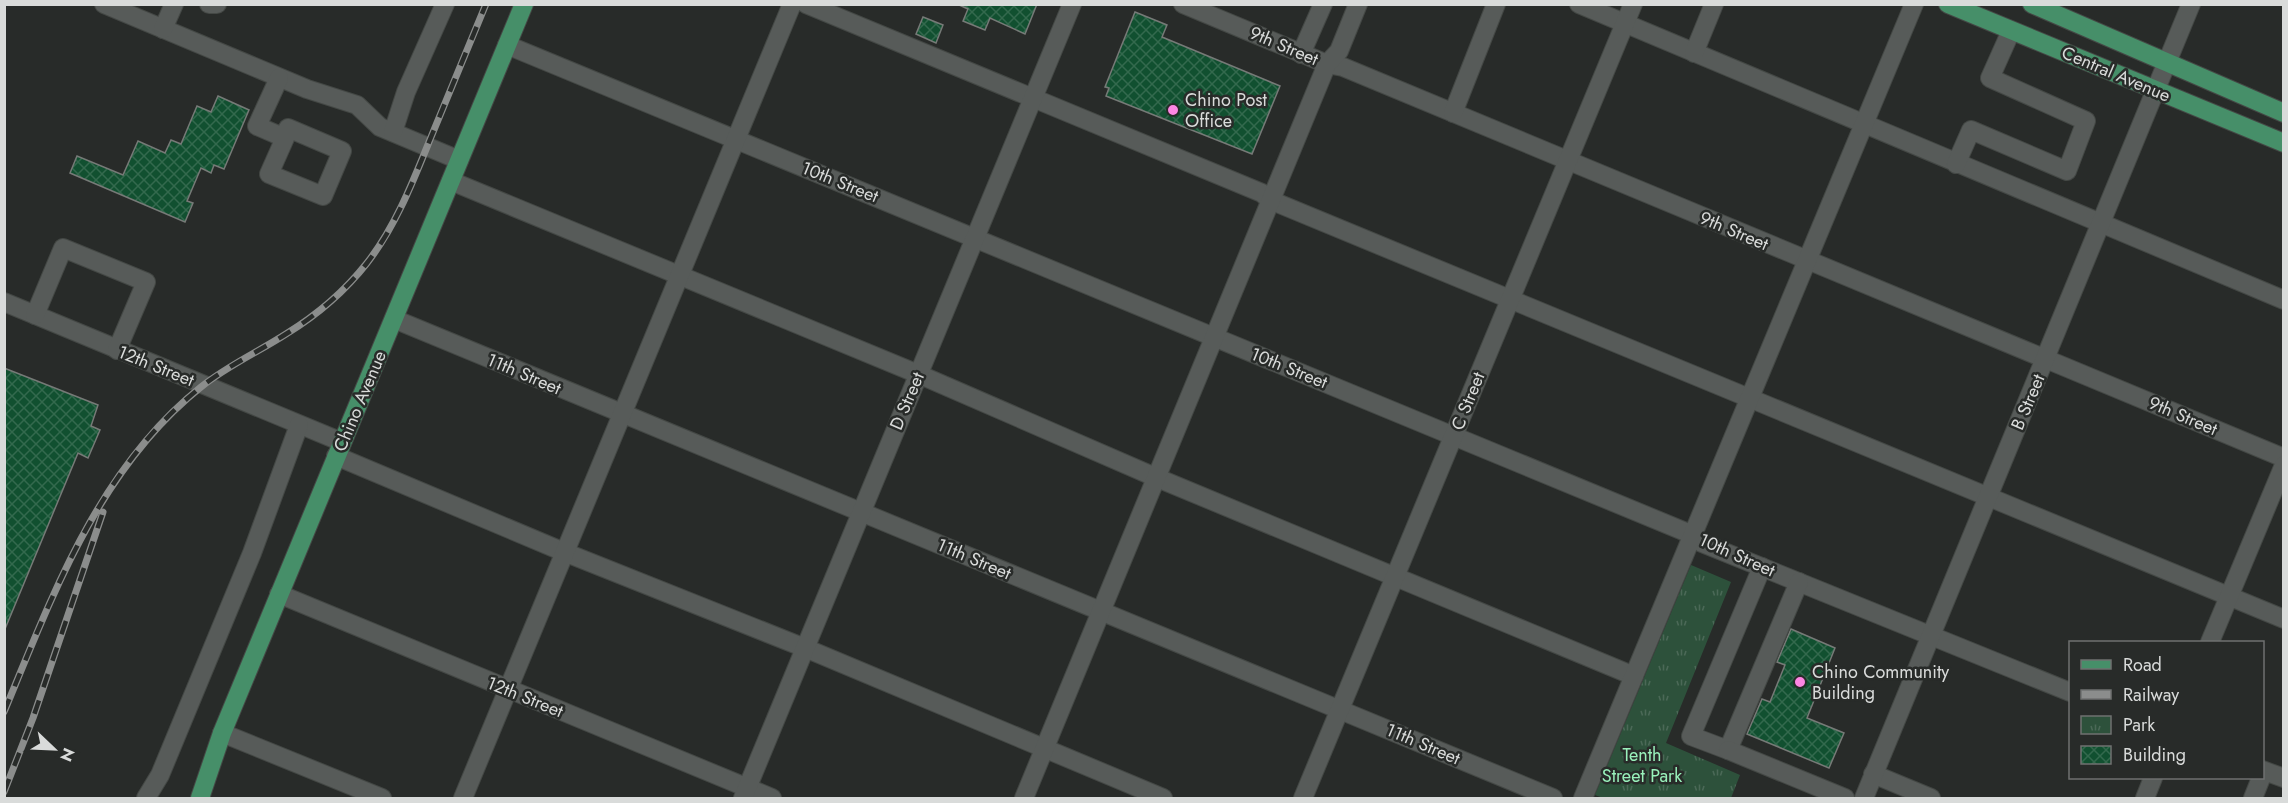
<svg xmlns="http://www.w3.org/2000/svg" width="2288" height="803" viewBox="0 0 2288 803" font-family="Jost,sans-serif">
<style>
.park{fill:url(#park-tufts)}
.building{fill:url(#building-cross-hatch);stroke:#767a77;stroke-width:1.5}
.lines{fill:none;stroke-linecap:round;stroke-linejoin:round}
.minor-casing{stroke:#444845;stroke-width:20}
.major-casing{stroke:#444845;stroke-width:20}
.minor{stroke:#575b59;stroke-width:18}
.major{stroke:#468f69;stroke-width:18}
.rail-casing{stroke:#8b8d8c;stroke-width:7}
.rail{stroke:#282b29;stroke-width:4.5;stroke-dasharray:14;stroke-linecap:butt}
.poi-dot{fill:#fd86e3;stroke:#282b29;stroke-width:2}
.labels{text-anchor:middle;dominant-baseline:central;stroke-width:5;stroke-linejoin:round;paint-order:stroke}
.street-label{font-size:18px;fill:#d9dbda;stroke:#282b29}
.poi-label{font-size:18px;fill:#d9dbda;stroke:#282b29;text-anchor:start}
.park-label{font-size:18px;fill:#99f1bb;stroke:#282b29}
</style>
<defs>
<pattern id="park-tufts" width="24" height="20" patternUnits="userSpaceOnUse" patternTransform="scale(1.5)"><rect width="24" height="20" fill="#2d513b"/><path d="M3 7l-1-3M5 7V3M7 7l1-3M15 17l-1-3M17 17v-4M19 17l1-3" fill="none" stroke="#4b6957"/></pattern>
<pattern id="building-cross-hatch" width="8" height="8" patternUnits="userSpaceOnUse" patternTransform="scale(1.5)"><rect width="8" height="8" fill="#115030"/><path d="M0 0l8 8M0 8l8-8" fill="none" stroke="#33694d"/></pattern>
</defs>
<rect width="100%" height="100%" fill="#282b29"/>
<polygon class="park" points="1691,565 1731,582 1666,743 1740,775 1731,798 1603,798 1595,795"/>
<g class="building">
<polygon points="957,4 1037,4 1025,34 990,18 985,30 963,21 968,9"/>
<polygon points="1135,12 1167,25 1162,37 1280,86 1252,154 1106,96 1109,88 1105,87"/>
<polygon points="923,17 943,25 936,43 916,34"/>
<polygon points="218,96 249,110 224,169 214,165 211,173 201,168 187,201 193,203 185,222 70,173 77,156 123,175 138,141 165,153 171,140 181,144 197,106 211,112"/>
<polygon points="4,368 98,405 91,426 100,430 88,458 78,453 5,629"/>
<polygon points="1791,629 1835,648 1807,718 1844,733 1829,768 1747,734 1762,699 1770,702 1785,665 1777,662"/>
</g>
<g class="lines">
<g class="minor-casing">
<g id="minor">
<polyline points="104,4 307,89 357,105 380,127 459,160"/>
<polyline points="209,4 217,4"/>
<polyline points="806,4 1262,193 1270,200 2284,619"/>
<polyline points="1183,4 1327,64 1343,67 2284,458"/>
<polyline points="1579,4 2284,300"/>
<polyline points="163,29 174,4"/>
<polyline points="507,45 1693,535 1702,543 2070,692"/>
<polyline points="1694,53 1714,4"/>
<polyline points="1301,54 1323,4"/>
<polyline points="279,78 257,126 285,138 269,174 323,196 342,151 288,128 285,138"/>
<polyline points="1453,113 1496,4"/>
<polyline points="393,132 406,92 445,4"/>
<polyline points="1956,164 1971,130 2067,171 2086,121 1990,78 2011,31"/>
<polyline points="451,181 918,374 1155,477 1634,676"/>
<polyline points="4,302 342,442"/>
<polyline points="35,315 63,248 146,282 117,350"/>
<polyline points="394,319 1553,798"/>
<polyline points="336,456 564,552 805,648 1163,798"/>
<polyline points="1762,567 1691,736 1728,750 1799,582"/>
<polyline points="279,594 772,798"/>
<polyline points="2210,642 2284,465"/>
<polyline points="222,733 382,798"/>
<polyline points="1728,750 1845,798"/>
<polyline points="2262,770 2284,778"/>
<polyline points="1873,774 1931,798"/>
<polyline points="146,798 160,775 252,553 299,425"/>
<polyline points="463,798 792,4"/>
<polyline points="743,798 1072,4"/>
<polyline points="1024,798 1327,64 1339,51 1358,4"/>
<polyline points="1303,798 1633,4"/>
<polyline points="1583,798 1914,4"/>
<polyline points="1864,798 2191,4"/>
<polyline points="2145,798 2153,778"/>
<polyline points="2253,798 2261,778"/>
</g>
</g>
<g class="major-casing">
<g id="major">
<polyline points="1948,4 2284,143"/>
<polyline points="2032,4 2284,113"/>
<polyline points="200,798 222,733 524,4"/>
</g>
</g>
<use href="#minor" class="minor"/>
<use href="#major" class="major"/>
<g class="rail-casing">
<g id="rail">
<path d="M4,712C53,594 99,468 201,387C227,366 258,352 286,334C317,315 345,291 367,263C395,227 412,184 429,142C448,96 467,50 486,4"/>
<polyline points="4,792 33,718 103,512"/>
</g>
</g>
<use href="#rail" class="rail"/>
</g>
<g class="poi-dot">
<circle cx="1173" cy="110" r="6"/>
<circle cx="1800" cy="682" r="6"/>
</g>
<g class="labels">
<g class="street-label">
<text transform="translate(1284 46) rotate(23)">9th Street</text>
<text transform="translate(2116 74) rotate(23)">Central Avenue</text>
<text transform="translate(840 182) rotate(22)">10th Street</text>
<text transform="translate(1734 231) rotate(23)">9th Street</text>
<text transform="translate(156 366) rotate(22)">12th Street</text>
<text transform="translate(1289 368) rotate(22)">10th Street</text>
<text transform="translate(524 374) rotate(23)">11th Street</text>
<text transform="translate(360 401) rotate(-67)">Chino Avenue</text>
<text transform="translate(907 401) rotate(-67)">D Street</text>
<text transform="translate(1468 401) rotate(-68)">C Street</text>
<text transform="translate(2028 402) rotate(-67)">B Street</text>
<text transform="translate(2183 416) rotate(23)">9th Street</text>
<text transform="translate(1737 555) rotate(24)">10th Street</text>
<text transform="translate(974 559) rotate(23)">11th Street</text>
<text transform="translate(525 697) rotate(22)">12th Street</text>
<text transform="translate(1423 744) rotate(23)">11th Street</text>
</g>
<g class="poi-label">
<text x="1185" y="100">Chino Post<tspan x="1185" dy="21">Office</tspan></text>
<text x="1812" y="672">Chino Community<tspan x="1812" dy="21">Building</tspan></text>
</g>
<g class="park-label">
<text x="1642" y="755">Tenth<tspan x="1642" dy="21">Street Park</tspan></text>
</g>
</g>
<rect width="2288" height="803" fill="none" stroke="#d9dbda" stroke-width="12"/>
<rect x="2069" y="641" width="195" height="138" fill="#282b29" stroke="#6f7170" stroke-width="1.5"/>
<rect x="2081" y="660" width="30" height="9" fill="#468f69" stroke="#6f7170" stroke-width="1.5"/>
<text x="2123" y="671" font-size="18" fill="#d9dbda">Road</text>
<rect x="2081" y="690" width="30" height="9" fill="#8b8d8c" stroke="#6f7170" stroke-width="1.5"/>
<text x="2123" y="701" font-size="18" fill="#d9dbda">Railway</text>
<rect x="2081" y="716" width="30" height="18" fill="url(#park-tufts)" stroke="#6f7170" stroke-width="1.5"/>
<text x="2123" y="731" font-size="18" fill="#d9dbda">Park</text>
<rect x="2081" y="746" width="30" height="18" fill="url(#building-cross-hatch)" stroke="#6f7170" stroke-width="1.5"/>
<text x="2123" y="761" font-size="18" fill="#d9dbda">Building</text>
<g transform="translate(54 749) rotate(113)" stroke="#282b29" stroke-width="4.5" paint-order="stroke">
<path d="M0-4.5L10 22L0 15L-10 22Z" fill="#d9dbda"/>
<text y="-9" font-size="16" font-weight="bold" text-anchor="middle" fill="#d9dbda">N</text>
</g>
</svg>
